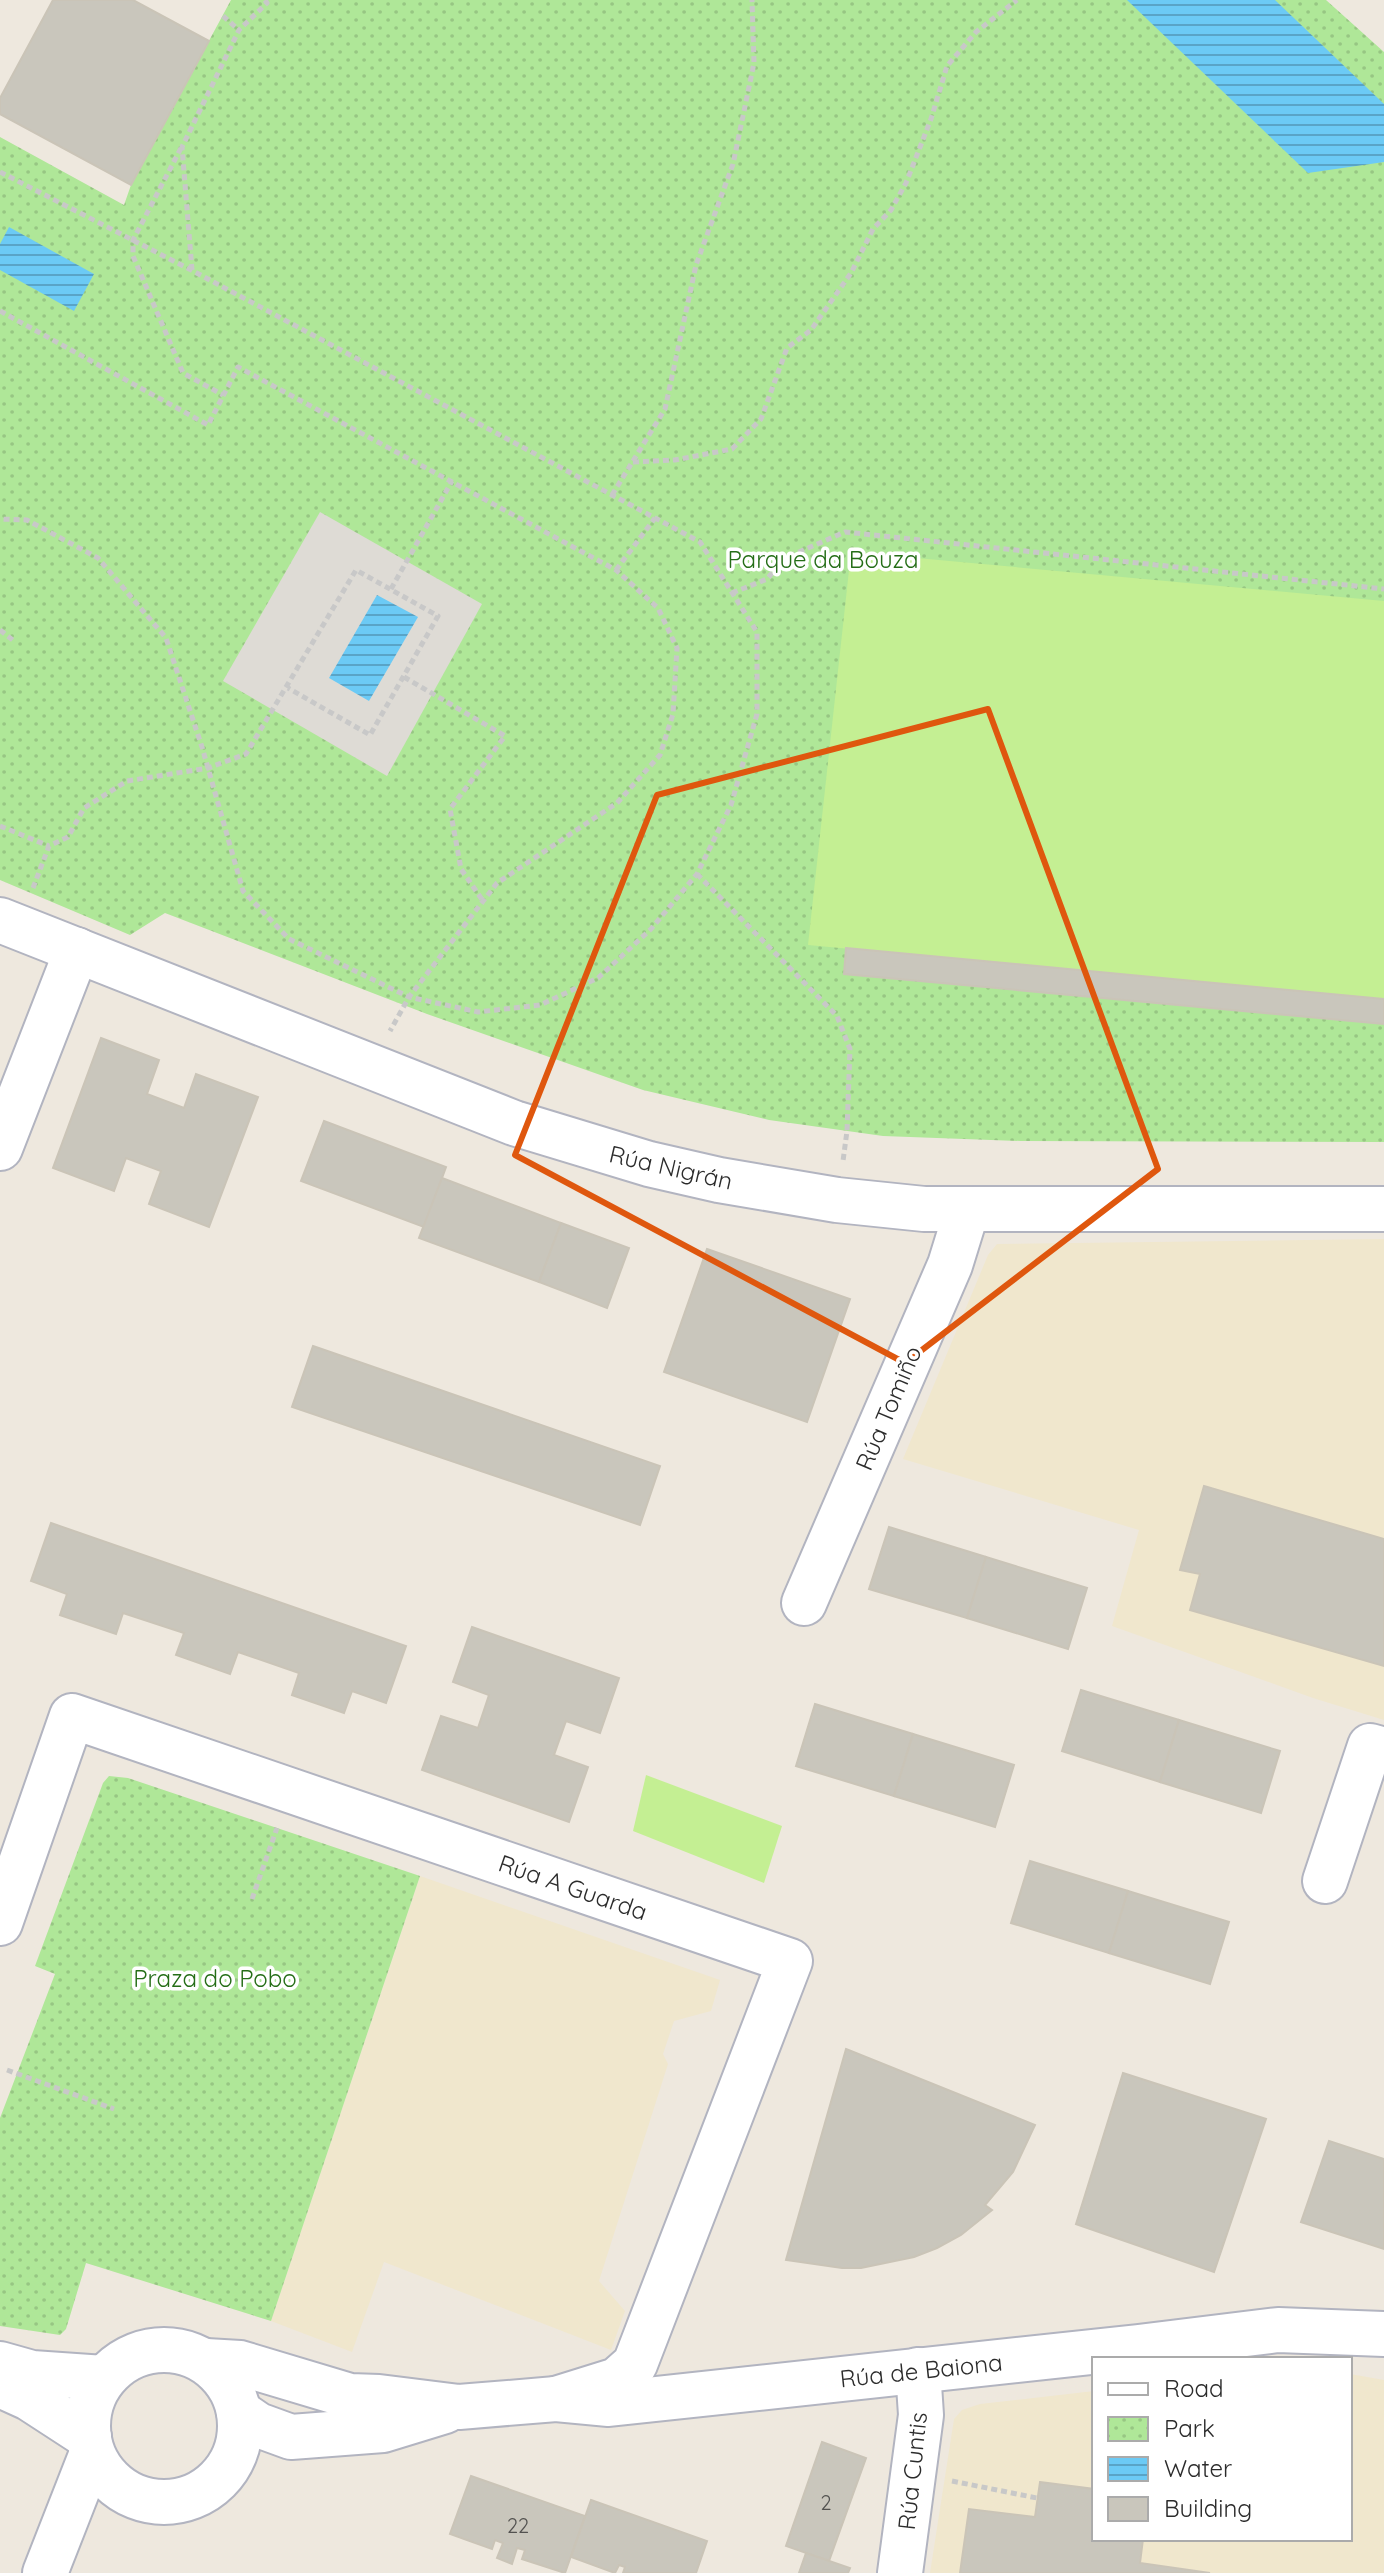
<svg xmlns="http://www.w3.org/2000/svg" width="1384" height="2573" viewBox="0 0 1384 2573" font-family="Quicksand,sans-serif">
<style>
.education{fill:#f0e7cd}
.park{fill:url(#park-dots)}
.pitch{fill:#c4ef93}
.plaza{fill:#dedbd5}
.water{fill:url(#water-rules)}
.building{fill:#c9c6bc;stroke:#cac4b7;stroke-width:2}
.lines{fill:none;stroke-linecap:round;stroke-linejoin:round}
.minor-casing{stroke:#b2b4c0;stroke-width:48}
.path{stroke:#c8c8c8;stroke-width:5;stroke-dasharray:6 4;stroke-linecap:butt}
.minor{stroke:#fff;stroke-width:44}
.marked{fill:none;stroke:#df570e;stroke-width:6;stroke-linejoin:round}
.labels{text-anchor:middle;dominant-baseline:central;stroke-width:7;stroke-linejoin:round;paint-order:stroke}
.number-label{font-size:20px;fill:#535250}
.park-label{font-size:24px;fill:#256e17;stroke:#fff}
.street-label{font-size:24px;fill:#2c2c2c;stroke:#fff}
</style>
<defs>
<pattern id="park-dots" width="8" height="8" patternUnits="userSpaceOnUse" patternTransform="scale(2)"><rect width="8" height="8" fill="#afe798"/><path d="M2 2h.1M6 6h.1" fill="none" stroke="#97c683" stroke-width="1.8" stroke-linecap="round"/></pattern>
<pattern id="water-rules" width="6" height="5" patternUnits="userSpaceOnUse" patternTransform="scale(2)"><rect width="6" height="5" fill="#6ccaf5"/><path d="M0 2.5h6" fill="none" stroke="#59a4c7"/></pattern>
</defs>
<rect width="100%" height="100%" fill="#eee8de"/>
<g class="education">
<polygon points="1384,1239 1384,1720 1313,1698 1112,1626 1139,1530 903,1459 988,1255 997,1244"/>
<polygon points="420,1876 720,1980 711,2011 674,2021 663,2054 668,2064 599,2281 625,2311 611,2350 384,2262 352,2352 271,2321"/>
<polygon points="1350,2374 1384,2380 1384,2573 930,2573 954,2419 962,2410 980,2404 1094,2391 1094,2539 1350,2539"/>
</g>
<g class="park">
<polygon points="231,0 1326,0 1384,52 1384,1142 1021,1141 883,1136 769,1120 643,1090 427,1014 165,913 130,935 0,880 0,137 124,205 131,185"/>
<polygon points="109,1776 128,1778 420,1876 271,2321 86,2263 66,2329 60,2335 0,2326 0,2118 55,1974 35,1966 103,1783"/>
</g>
<g class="pitch">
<polygon points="851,552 1384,601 1384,999 808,945"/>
<polygon points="646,1775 782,1826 764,1883 633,1831"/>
</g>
<polygon class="plaza" points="320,512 482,604 387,776 223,681"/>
<g class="water">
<polygon points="1127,0 1275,0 1384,104 1384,162 1308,173"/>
<polygon points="9,227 94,274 74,311 0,270 0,244"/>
<polygon points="377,595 418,617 369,701 329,678"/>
</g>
<g class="building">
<polygon points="53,0 133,0 209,41 131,185 0,114 0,98"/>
<polygon points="846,948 1384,999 1384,1024 844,974"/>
<polygon points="101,1038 159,1060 147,1094 184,1108 196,1074 258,1097 209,1227 149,1204 161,1171 126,1158 114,1191 53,1168"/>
<polygon points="324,1121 446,1167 424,1227 301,1181"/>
<polygon points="442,1178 561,1223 539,1282 419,1238"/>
<polygon points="561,1223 629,1248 607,1308 539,1282"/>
<polygon points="707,1249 850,1299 807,1422 664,1372"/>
<polygon points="313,1346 660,1466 640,1525 292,1407"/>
<polygon points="1204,1486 1384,1539 1384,1666 1190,1610 1200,1574 1180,1570"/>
<polygon points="51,1523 406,1646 386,1703 352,1691 344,1713 292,1695 299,1673 238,1652 230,1674 176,1655 184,1633 123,1613 116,1634 60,1615 67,1594 31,1581"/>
<polygon points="889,1527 986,1557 967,1618 869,1589"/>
<polygon points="986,1557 1087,1588 1068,1649 967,1618"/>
<polygon points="472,1627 619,1678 600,1733 566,1721 554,1755 588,1767 569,1822 422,1770 441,1716 478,1728 489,1695 453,1682"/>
<polygon points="1081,1690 1179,1720 1160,1782 1062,1751"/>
<polygon points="815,1704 913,1734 894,1796 796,1766"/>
<polygon points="1179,1720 1280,1751 1261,1813 1160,1782"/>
<polygon points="913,1734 1014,1765 995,1827 894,1796"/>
<polygon points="1030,1861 1128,1891 1109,1953 1011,1923"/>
<polygon points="1128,1891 1229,1922 1210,1984 1109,1953"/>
<polygon points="846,2049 1035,2125 1013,2172 985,2205 992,2210 961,2235 937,2248 914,2257 861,2268 842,2268 786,2260"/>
<polygon points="1123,2073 1266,2119 1214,2272 1076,2224"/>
<polygon points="1329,2141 1384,2159 1384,2249 1301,2222"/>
<polygon points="822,2442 866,2458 829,2561 786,2546"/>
<polygon points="471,2476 585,2516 565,2573 522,2559 525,2550 517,2548 512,2564 497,2558 503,2543 495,2540 492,2549 450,2534"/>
<polygon points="1040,2482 1094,2489 1094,2539 1143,2539 1140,2563 1210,2573 960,2573 969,2509 1035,2517"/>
<polygon points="591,2500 707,2541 696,2573 623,2573 625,2567 619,2565 615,2573 571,2557"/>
<polygon points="806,2553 850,2568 848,2573 799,2573"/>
</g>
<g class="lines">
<g class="minor-casing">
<g id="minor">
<polyline points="0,920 514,1123 649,1164 719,1180 837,1200 924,1209 1384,1209"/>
<polyline points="0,1148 77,950"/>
<polyline points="804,1603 950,1265 967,1210"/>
<polyline points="1325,1881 1370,1746 1384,1750"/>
<polyline points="0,1923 72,1716 790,1961 635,2364 617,2380 556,2399"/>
<circle cx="164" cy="2426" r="76"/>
<polyline points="206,2361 240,2363 350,2396 379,2397 459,2407 556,2399 609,2404 1138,2347 1278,2330 1384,2334"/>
<polyline points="0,2364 32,2373 104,2378"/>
<polyline points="0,2385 29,2398 89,2437"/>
<polyline points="239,2412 258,2425 291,2437 383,2430 445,2411"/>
<polyline points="45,2573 92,2453"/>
<polyline points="900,2573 921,2415 918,2370"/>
</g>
</g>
<g class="path">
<polyline points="223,16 239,30"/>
<polyline points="181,148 133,240 133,256 183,373 223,395"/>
<polyline points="0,172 193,271 700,542 757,632 757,714 731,805 697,874 651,929 598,978 540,1005 478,1012 409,997 289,939 243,891 202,747 166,638 98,558 27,520 0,519"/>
<polyline points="192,270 182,147 239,30 267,3 265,0"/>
<polyline points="0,311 208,425 238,367 616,570 658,608 677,648 673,714 660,755 617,803 497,883 409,997 390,1031"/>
<polyline points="633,462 675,460 732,449 761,419 787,348 811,330 851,273 873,229 891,210 906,183 931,119 947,66 976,32 1017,0"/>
<polyline points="612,495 665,409 696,265 733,164 754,63 752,0"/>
<polyline points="616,570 655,518"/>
<polyline points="391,589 452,481"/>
<polyline points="732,593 767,579 785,558 845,532 1384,589"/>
<polyline points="0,630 14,641"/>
<polyline points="404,677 505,736 450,809 461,869 483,901"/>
<polyline points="0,826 49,846"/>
<polyline points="697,874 837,1016 850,1049 847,1131 843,1161"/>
<polyline points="33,888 49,846 68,837 84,808 127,781 208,768 246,754 356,570 438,616 370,735 288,688"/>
<polyline points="252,1899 277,1828"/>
<polyline points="7,2070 114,2109"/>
<polyline points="952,2481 1037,2498"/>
</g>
<use href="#minor" class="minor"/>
</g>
<path class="marked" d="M988,709L1158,1169L905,1363L515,1155L657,795Z"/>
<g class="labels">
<g class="number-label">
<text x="826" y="2502">2</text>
<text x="518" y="2525">22</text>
</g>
<g class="park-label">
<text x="823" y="559">Parque da Bouza</text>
<text x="215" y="1978">Praza do Pobo</text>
</g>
<g class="street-label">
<text transform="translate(671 1167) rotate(13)">Rúa Nigrán</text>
<text transform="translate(888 1408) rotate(-67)">Rúa Tomiño</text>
<text transform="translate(573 1887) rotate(19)">Rúa A Guarda</text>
<text transform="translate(921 2370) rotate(-6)">Rúa de Baiona</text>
<text transform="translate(912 2471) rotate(-84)">Rúa Cuntis</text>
</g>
</g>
<rect x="1092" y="2357" width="260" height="184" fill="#ffffff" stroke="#ababab" stroke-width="2"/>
<rect x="1108" y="2383" width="40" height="12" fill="#ffffff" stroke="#ababab" stroke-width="2"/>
<text x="1164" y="2397" font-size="24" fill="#2c2c2c">Road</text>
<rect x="1108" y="2417" width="40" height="24" fill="url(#park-dots)" stroke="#ababab" stroke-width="2"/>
<text x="1164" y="2437" font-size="24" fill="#2c2c2c">Park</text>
<rect x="1108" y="2457" width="40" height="24" fill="url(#water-rules)" stroke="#ababab" stroke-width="2"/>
<text x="1164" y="2477" font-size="24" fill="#2c2c2c">Water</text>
<rect x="1108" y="2497" width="40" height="24" fill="#c9c6bc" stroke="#ababab" stroke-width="2"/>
<text x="1164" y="2517" font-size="24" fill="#2c2c2c">Building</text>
</svg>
